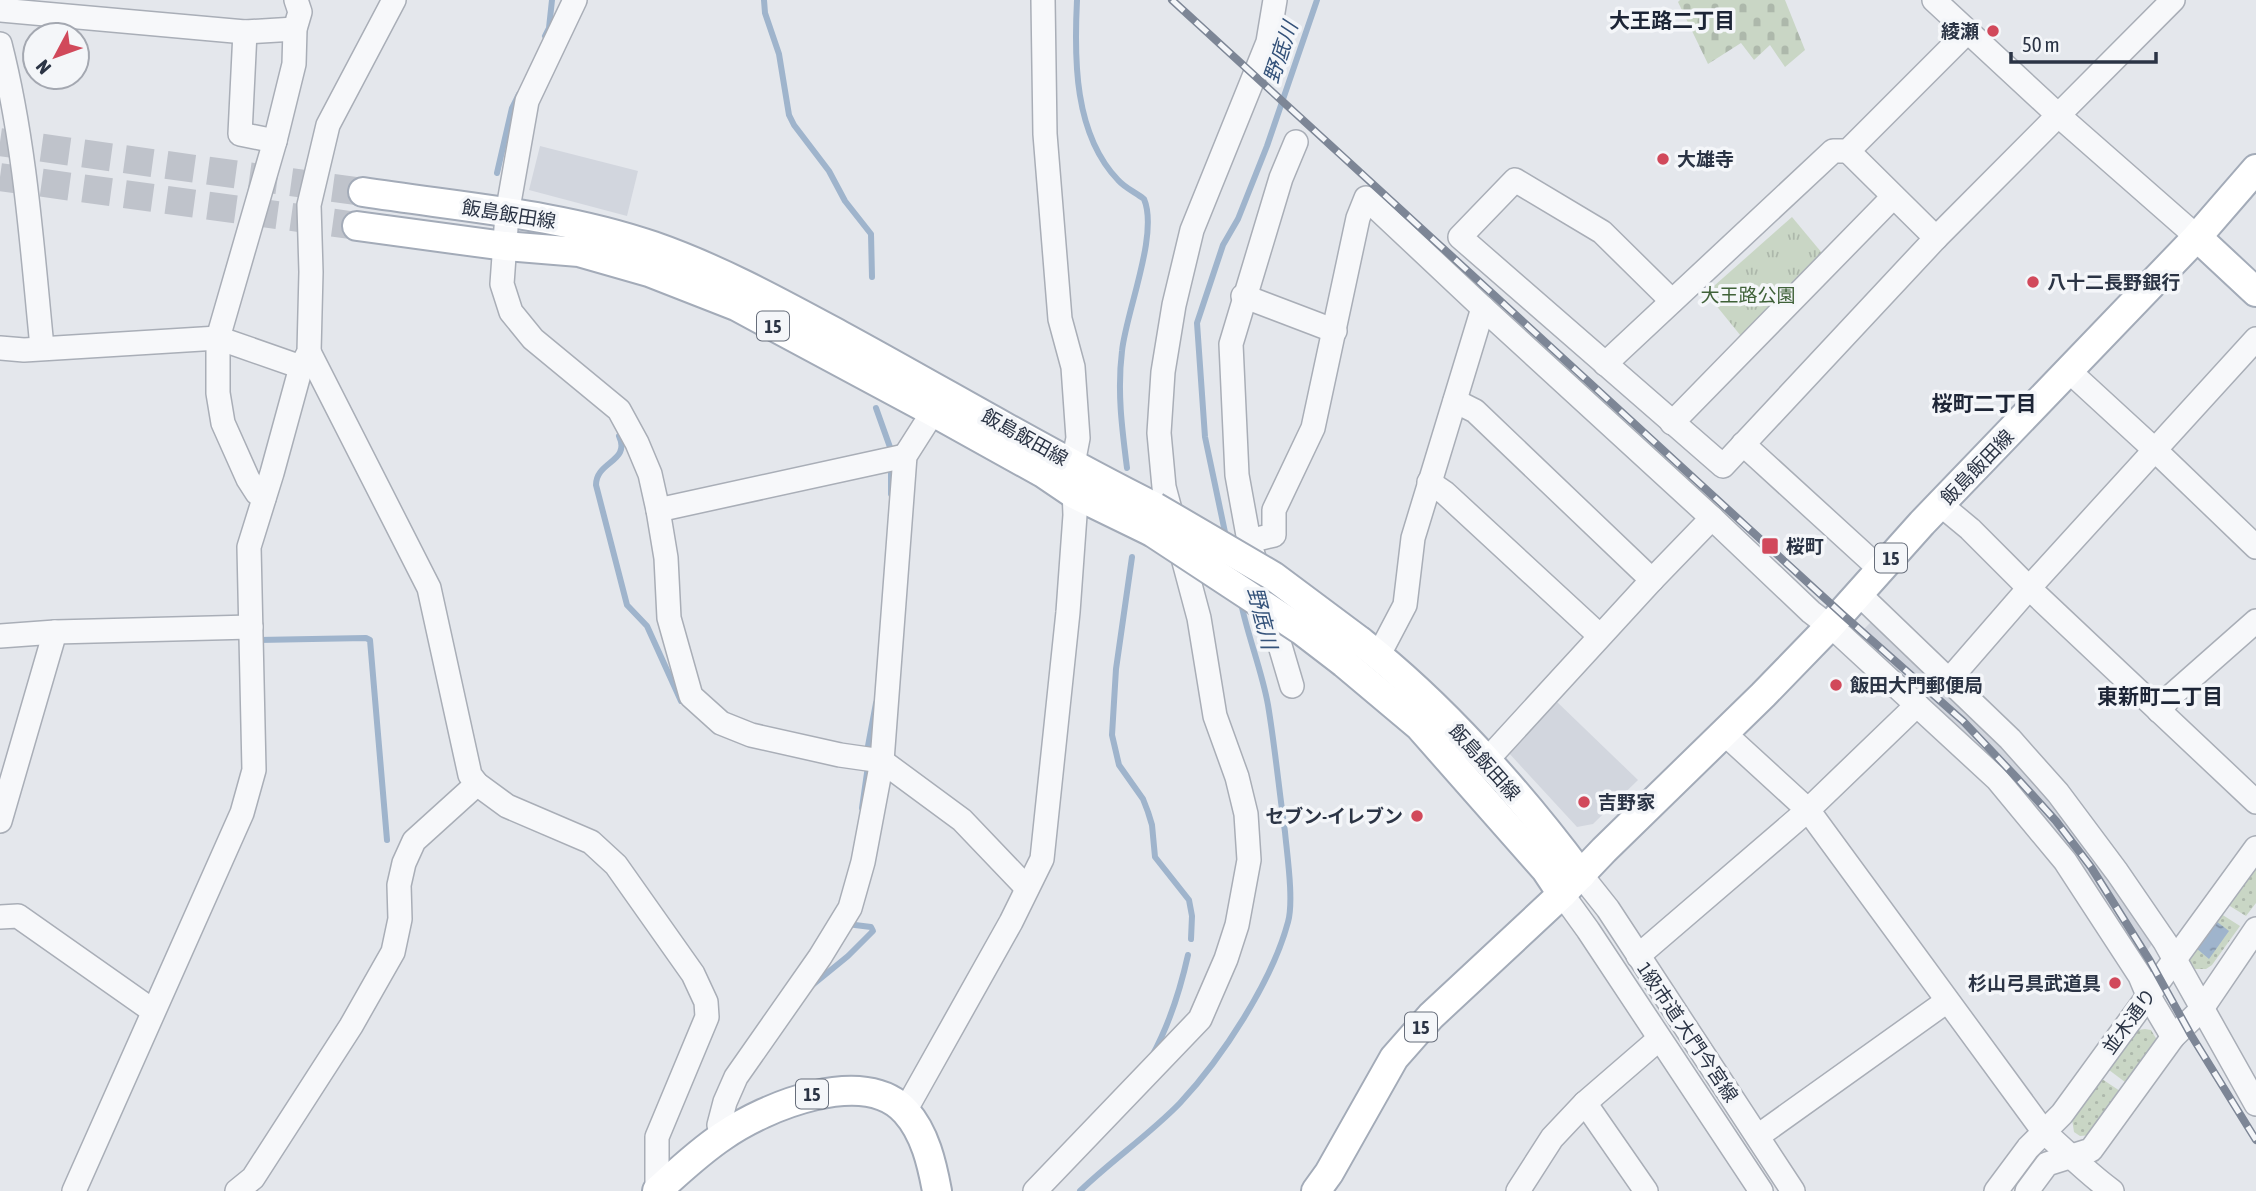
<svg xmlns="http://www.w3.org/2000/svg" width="2256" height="1191" viewBox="0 0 2256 1191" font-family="'Asap Condensed','Noto Sans JP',sans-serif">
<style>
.built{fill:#d2d6de}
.grass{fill:url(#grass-dots)}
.cemetery{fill:url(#cemetery-stones)}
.park{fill:url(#park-tufts)}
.water{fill:url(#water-ripples)}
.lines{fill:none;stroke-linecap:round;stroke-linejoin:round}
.stream{stroke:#9fb4cc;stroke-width:6}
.major-tunnel{stroke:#bfc3cb;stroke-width:28;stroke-dasharray:28 14;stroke-linecap:butt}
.minor-casing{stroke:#a9aeb7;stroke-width:26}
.major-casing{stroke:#a3abb8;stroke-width:32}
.minor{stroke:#f7f8fa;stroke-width:23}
.major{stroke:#fff;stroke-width:28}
.rail-casing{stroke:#7d8696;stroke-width:8}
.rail{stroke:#f4f6f9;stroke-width:5;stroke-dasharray:16;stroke-linecap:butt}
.major-bridge-casing{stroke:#a3abb8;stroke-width:32;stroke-linecap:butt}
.major-bridge{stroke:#fff;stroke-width:28}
.poi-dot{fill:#d1495b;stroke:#f4f6f9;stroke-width:2.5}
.labels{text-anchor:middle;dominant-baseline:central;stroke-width:7;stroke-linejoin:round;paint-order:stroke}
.shield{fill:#f4f6f9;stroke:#676e7b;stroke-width:2}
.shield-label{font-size:18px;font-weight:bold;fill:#2b3445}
.poi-label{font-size:19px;font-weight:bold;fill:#2b3445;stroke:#f4f6f9;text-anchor:start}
.street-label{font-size:19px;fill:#2b3445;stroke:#f4f6f9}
.park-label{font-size:19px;fill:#3f6138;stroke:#f4f6f9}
.neighbourhood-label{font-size:21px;font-weight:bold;fill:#1d2536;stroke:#f4f6f9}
.water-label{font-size:21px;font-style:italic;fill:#34527a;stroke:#f4f6f9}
</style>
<defs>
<pattern id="grass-dots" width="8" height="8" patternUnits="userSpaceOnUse" patternTransform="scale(1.75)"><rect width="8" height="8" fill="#c9d6c5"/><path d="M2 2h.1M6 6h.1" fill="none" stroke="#adb8ab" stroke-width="1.8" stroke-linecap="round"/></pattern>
<pattern id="cemetery-stones" width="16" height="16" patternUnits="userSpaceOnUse" patternTransform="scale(1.75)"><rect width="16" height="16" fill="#c9d6c5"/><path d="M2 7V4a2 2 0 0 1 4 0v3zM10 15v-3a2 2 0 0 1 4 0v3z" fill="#adb8ab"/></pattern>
<pattern id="park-tufts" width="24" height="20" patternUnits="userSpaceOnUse" patternTransform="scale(1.75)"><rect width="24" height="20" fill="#c9d6c5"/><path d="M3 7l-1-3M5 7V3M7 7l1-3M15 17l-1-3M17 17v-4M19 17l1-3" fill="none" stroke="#adb8ab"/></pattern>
<pattern id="water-ripples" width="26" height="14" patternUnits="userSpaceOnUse" patternTransform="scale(1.75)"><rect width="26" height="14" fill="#9fb4cc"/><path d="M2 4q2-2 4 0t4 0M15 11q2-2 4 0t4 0" fill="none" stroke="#8293a7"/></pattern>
</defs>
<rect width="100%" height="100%" fill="#e4e7ec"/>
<g class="built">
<polygon points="540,146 638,171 627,216 529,190"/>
<polygon points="1872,621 1975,717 2053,798 2153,943 2139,961 2086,875 1855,638"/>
<polygon points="1555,700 1638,780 1593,824 1577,827 1507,751"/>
</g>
<g class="grass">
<polygon points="2256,861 2256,903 2246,916 2225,903"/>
<polygon points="2218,912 2240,926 2212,965 2206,969 2195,969 2188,959"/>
<polygon points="2145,1029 2151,1030 2157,1040 2129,1085 2109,1070 2138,1030"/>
<polygon points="2102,1079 2123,1093 2091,1135 2080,1136 2074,1132 2072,1119"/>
</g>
<polygon class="cemetery" points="1680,0 1785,0 1805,50 1785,67 1770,45 1754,60 1741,43 1708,64 1678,2"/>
<polygon class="park" points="1792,217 1827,259 1745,341 1706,293"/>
<polygon class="water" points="2216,921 2229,931 2209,959 2196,948"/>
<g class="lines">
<g class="stream">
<polyline points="764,0 765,13 779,54 789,115 794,125 829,171 845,201 871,234 872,277"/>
<path d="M1077,0C1074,59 1074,134 1118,180C1125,188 1135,192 1144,199C1159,234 1126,312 1122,351C1117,391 1122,429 1127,468"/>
<polyline points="545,36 549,28 552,0"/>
<polyline points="497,173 512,108 519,94"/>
<polyline points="876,408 891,450"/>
<path d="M619,436C631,462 596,461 596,485L627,605L647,626L681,701"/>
<polyline points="891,494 891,472"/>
<polyline points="1226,537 1205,437 1197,323 1223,245 1238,219 1267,146 1317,0"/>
<polyline points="1132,557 1116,669 1112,735 1119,765 1143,799 1148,812 1152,825 1155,857 1189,900 1192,916 1191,939"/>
<polyline points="258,640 366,638 370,640 387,840"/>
<polyline points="868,746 876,703"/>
<polyline points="862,808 868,766"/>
<polyline points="810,987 848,956 873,931 871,927 847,924"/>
<path d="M1152,1056C1170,1023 1180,991 1188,955"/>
<path d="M1080,1191C1112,1160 1149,1135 1180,1103C1222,1058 1272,982 1288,922C1294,901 1287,854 1285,832C1279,790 1275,747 1268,705C1262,671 1248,637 1241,603"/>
</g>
<g class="major-tunnel">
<polyline points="0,142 363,192"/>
<polyline points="0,177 357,226"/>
</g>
<g class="minor-casing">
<g id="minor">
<polyline points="575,0 527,101 507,214 502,284 511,312 533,339 619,410 637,443 650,474 658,510 666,558 669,618 691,696 721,723 751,735 840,755 882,761 962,820 1027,888"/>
<polyline points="1934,0 2058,115 2197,237"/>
<polyline points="0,10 245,32 295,29"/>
<polyline points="245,32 240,134 275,141"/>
<path d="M0,44C25,142 32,247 42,347"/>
<polyline points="1848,151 1936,238"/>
<polyline points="1243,296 1335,331"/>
<polyline points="1672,301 1602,232 1515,180 1460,237 1723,466 1936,238 2173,0"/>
<polyline points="0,348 24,350 218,338 301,367"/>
<polyline points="309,352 429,588 470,775 477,784 507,806 591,842 616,865 693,974 706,1002 707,1017 657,1137 657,1191"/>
<polyline points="1605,364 1833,151 1848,151 1967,32"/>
<polyline points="2069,371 2155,450 2256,547"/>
<polyline points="1455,401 1475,411 1652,580"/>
<polyline points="1672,423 1893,197"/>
<polyline points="1743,444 1881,570"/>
<polyline points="1429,482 1445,493 1600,636"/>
<polyline points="264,498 257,493 248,479 223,423 218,393 218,338 275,141 294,64 295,29 300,12 296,0"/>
<polyline points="1941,505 1970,529 2029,588 2256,802"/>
<polyline points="658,510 905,456"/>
<polyline points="1249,541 1237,475 1231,344 1281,178 1296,142"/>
<polyline points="1859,594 2010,739 2058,793 2117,872 2165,942 2256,1104"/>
<polyline points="0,636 55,632 251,627"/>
<polyline points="1377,654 1384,645 1405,605 1413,538 1483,308"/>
<polyline points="1949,680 2029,588 2256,339"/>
<polyline points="1292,686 1249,541 1274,535 1274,510 1313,428 1358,218 1366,198 1483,308 1712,518 1811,612 1842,636 1997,779 2065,861 2140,976 2148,995 2173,1037"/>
<polyline points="2159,711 2171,696 2256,621"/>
<path d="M1725,734L1808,810L2044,1132C2067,1152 2087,1173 2112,1191"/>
<polyline points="1486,761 1652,580 1712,518"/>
<polyline points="0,821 55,632"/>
<polyline points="1581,875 1608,909 1793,1191"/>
<polyline points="1562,894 1588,930 1761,1191"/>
<polyline points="0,917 18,916 153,1011"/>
<polyline points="1638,956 1808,810 1917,705"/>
<polyline points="1585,1103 1646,1191"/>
<polyline points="905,1111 1011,922 1042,859 1068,612 1075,515 1073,464 1078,438 1073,367 1060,319 1045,134 1043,0"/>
<polyline points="722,1136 719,1125 725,1102 736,1077 820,957 850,908 863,862 882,761 905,456 933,412"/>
<polyline points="1758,1136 1947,1001"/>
<polyline points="74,1191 242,813 254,770 249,547 272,473 301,367 309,352 311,272 309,205 328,125 394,0"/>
<polyline points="237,1191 253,1178 351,1026 393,952 400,919 399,885 404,863 414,841 477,784"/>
<polyline points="1035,1191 1200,1019 1226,959 1237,925 1249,860 1246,814 1237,777 1215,716 1199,618 1164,487 1159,433 1163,372 1174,305 1192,230 1268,42 1275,0"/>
<polyline points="1518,1191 1552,1138 1585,1103 1659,1039"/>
<polyline points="1996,1191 2028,1148 2062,1114 2256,848"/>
<polyline points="2027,1191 2047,1164 2091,1150 2173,1037 2201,1010 2256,929"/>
</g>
</g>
<g class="major-casing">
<g id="major">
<path d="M363,192C460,207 560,214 653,246C719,269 779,302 840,335C945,392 1048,454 1155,507"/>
<polyline points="357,226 505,246 579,252 649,272 736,306 933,412 1043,473 1074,494 1152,532"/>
<polyline points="2197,237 2256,292"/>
<path d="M1360,641C1440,703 1520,793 1581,875"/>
<polyline points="1344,663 1419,726 1546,870 1562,894"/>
<path d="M657,1191C678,1172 699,1152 723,1136C764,1107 865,1065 906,1112C925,1133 932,1164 937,1191"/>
<polyline points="1316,1191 1329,1173 1394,1058 1431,1016 1562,894 1604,850 1763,695 1829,627 1922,523 2197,237 2256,169"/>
</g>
</g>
<use href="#minor" class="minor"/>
<use href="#major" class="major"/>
<g class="rail-casing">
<polyline id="rail" points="1172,0 1842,614 1963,721 2017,778 2056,821 2091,867 2150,961 2191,1035 2256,1140"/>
</g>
<use href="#rail" class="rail"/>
<g class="major-bridge-casing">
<g id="major-bridge">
<polyline points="1155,507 1273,576 1360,641"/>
<polyline points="1152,532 1301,630 1344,663"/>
</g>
</g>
<use href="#major-bridge" class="major-bridge"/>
</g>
<g class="poi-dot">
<circle cx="1993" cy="31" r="7"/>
<circle cx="1663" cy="159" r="7"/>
<circle cx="2033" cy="282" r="7"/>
<rect x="1761" y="537" width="18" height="18" rx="3.5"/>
<circle cx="1836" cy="685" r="7"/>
<circle cx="1584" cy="802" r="7"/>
<circle cx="1417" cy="816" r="7"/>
<circle cx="2115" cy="983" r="7"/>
</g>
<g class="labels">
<g class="shield">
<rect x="757" y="311.5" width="32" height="29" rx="5"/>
<rect x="1875" y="543.5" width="32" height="29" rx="5"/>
<rect x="1405" y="1012.5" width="32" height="29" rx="5"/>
<rect x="796" y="1079.5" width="32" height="29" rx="5"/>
</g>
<g class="shield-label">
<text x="773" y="326">15</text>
<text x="1891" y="558">15</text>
<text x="1421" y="1027">15</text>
<text x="812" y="1094">15</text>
</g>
<g class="poi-label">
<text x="1979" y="31" text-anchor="end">綾瀬</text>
<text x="1677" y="159">大雄寺</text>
<text x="2047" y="282">八十二長野銀行</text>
<text x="1786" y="546">桜町</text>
<text x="1850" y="685">飯田大門郵便局</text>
<text x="1598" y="802">吉野家</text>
<text x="1403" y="816" text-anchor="end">セブン-イレブン</text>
<text x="2101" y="983" text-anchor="end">杉山弓具武道具</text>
</g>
<g class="street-label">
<text transform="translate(509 214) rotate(9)">飯島飯田線</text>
<text transform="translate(1025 437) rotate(29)">飯島飯田線</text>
<text transform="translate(1977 467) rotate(-46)">飯島飯田線</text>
<text transform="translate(1485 762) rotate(48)">飯島飯田線</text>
<text transform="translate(2129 1021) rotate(-54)">並木通り</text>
<text transform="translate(1688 1032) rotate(56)">1級市道 大門今宮線</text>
</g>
<g class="park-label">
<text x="1748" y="295">大王路公園</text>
</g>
<g class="neighbourhood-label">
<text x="1672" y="20">大王路二丁目</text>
<text x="1984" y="403">桜町二丁目</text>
<text x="2160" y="696">東新町二丁目</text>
</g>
<g class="water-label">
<text transform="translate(1280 52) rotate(-71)">野底川</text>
<text transform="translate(1263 618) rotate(76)">野底川</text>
</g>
</g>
<g transform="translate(56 56) rotate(229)"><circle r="33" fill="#f4f6f9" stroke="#a4a8b1" stroke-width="2"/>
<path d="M0-5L12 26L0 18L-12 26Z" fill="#d1495b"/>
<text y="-10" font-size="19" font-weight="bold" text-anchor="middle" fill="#2b3445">N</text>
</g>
<path d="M2011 52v10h145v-10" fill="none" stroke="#2b3445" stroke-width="3.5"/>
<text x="2022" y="52" font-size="21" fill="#2b3445" stroke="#f4f6f9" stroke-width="5" paint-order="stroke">50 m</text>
</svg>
